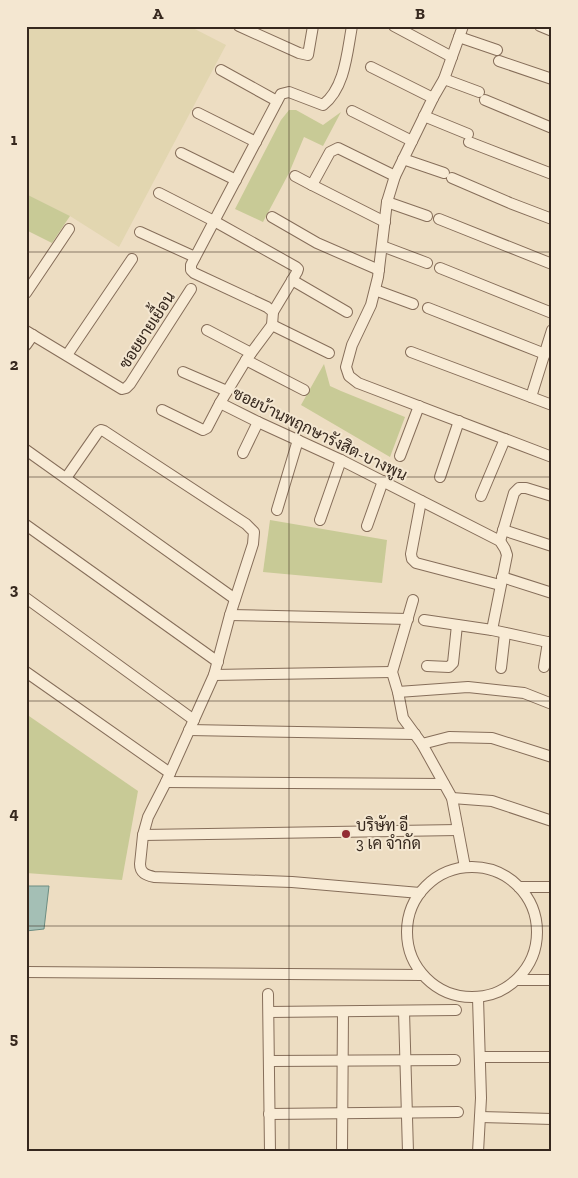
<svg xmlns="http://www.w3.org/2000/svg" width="578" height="1178" viewBox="0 0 578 1178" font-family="'Zilla Slab',Sarabun,serif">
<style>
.farmland{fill:#e2d6b0}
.green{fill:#c8ca96}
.water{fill:#a4bfb5;stroke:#6c8d82}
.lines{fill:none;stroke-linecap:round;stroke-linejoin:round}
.minor-casing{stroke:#866e5a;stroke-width:12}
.minor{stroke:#f8ebd5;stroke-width:10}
.grid{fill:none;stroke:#36281e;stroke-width:1;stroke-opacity:0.55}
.poi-dot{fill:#932c34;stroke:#f4e7d1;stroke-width:2}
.labels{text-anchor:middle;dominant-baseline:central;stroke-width:4;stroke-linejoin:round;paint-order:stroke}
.street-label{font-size:16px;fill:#36281e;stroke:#f4e7d1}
.poi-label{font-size:16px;fill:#36281e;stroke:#f4e7d1;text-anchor:start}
.neatline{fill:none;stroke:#36281e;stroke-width:2}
.grid-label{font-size:16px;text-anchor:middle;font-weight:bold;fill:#36281e}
</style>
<rect width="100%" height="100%" fill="#edddc2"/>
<polygon class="farmland" points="26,26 189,26 226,45 119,247 70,216 26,194"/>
<g class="green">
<polygon points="289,110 296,110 323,125 341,112 323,146 304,137 289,173 263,222 235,209 281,120"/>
<polygon points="26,194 70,216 52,243 26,230"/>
<polygon points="324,364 330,386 341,391 405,417 390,457 301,405"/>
<polygon points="270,520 387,540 382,583 263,572"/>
<polygon points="26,714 138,791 122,880 26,873"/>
</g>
<polygon class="water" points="26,886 49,886 44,929 26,931"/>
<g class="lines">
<g class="minor-casing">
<g id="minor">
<polyline points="239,26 299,53 308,55 313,26"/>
<path d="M352,26C347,53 345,88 323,105L289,92L281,94L191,265V270L194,273L267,307L273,312L272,325L246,360L220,403L258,422L341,460L500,541L505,549L507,555L492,630L552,643"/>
<polyline points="394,26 452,57"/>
<polyline points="463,26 444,79 433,98 395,176 387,202 378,277 371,305 352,345 346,367 349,376 358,383 552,457"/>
<polyline points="540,26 552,31"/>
<polyline points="459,37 497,50"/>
<polyline points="499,61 552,79"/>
<polyline points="371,67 433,98"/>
<polyline points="221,70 277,101"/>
<polyline points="444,79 479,92"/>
<polyline points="485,100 552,128"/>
<polyline points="352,111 412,141"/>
<polyline points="198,113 256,142"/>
<polyline points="424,116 468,134"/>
<polyline points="469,142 552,174"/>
<polyline points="181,153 236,180"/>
<polyline points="403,159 444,173"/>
<polyline points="295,176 312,185"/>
<polyline points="452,178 510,203 552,219"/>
<polyline points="159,193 214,221 296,267 298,269 297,272 273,312"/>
<polyline points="387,202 427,216"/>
<polyline points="272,217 317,243 379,270"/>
<polyline points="439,219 552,264"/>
<polyline points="385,222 312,185 330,152 338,148 395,176"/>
<polyline points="140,232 195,257"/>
<polyline points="382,246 427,263"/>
<polyline points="440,268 552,313"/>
<polyline points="292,280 347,312"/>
<polyline points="375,290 413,304"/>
<polyline points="26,293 69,229"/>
<polyline points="428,308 545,354"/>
<polyline points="272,325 329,353"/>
<polyline points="207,330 251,353"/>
<polyline points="26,331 122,389 126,388 130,384 191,289"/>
<polyline points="26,345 33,335"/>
<polyline points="411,352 552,405"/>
<polyline points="67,355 132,259"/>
<polyline points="246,360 304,390"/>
<polyline points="183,372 227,391"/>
<polyline points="531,397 552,330"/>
<polyline points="162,410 203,430 207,428 220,403"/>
<polyline points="26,450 235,599"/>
<polyline points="243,453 258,422"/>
<polyline points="400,456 419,406"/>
<polyline points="440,477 459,421"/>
<path d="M66,478L98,432L101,430L104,431L246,524L254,532L253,544L230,615L214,675L166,782L148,817L143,835L140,864C140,873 146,875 154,877L292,882L420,893"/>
<polyline points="481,496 505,439"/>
<polyline points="421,501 411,554 412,559 416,563 500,585"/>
<polyline points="277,510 298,440"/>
<polyline points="320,520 341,460"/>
<polyline points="26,525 218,662"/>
<polyline points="367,526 383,481"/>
<polyline points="503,530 552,546"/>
<polyline points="500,541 514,493 519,488 526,488 552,496"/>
<polyline points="502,577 552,593"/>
<polyline points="26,598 194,720"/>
<polyline points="413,600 392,672 398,692 403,718 422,744 452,798 465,867"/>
<polyline points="230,615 408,619"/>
<polyline points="424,620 492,630"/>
<polyline points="427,666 449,667 453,663 457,625"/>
<polyline points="544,667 548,642"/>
<polyline points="501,668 505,633"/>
<polyline points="26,672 170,773"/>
<polyline points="214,675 392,672"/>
<polyline points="398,692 468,687 524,693 552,704"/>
<polyline points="189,730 415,734"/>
<polyline points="422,744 449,737 492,738 552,757"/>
<polyline points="166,782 444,784"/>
<polyline points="452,798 492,801 552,821"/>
<polyline points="143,835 458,830"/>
<circle cx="472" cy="932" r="65"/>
<polyline points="519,887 552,887"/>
<polyline points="26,972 422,975"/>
<polyline points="517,980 552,980"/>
<polyline points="268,994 270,1152"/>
<polyline points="478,998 481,1098 478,1152"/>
<polyline points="404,1011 408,1152"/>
<polyline points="269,1012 456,1010"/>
<polyline points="480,1057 552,1057"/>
<polyline points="269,1061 455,1060"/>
<polyline points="269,1114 458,1112"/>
<polyline points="480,1117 552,1119"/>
<polyline points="342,1152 343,1012"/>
</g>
</g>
<use href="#minor" class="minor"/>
</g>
<path class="grid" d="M289,26V1152M26,252H552M26,477H552M26,701H552M26,926H552"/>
<circle class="poi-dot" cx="346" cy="834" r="5"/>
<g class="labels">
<g class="street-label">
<text transform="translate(147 330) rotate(-57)">ซอยยายเยื้อน</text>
<text transform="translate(320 434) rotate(26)">ซอยบ้านพฤกษารังสิต-บางพูน</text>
</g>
<g class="poi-label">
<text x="356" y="825">บริษัท อี<tspan x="356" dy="18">3 เค จำกัด</tspan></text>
</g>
</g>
<rect width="578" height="1178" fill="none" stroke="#f4e7d1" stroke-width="55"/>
<rect x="28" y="28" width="522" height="1122" class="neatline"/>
<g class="grid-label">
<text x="158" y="19">A</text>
<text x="420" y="19">B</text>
<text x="14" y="145">1</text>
<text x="14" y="370">2</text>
<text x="14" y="595">3</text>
<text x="14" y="819">4</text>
<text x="14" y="1044">5</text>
</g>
</svg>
